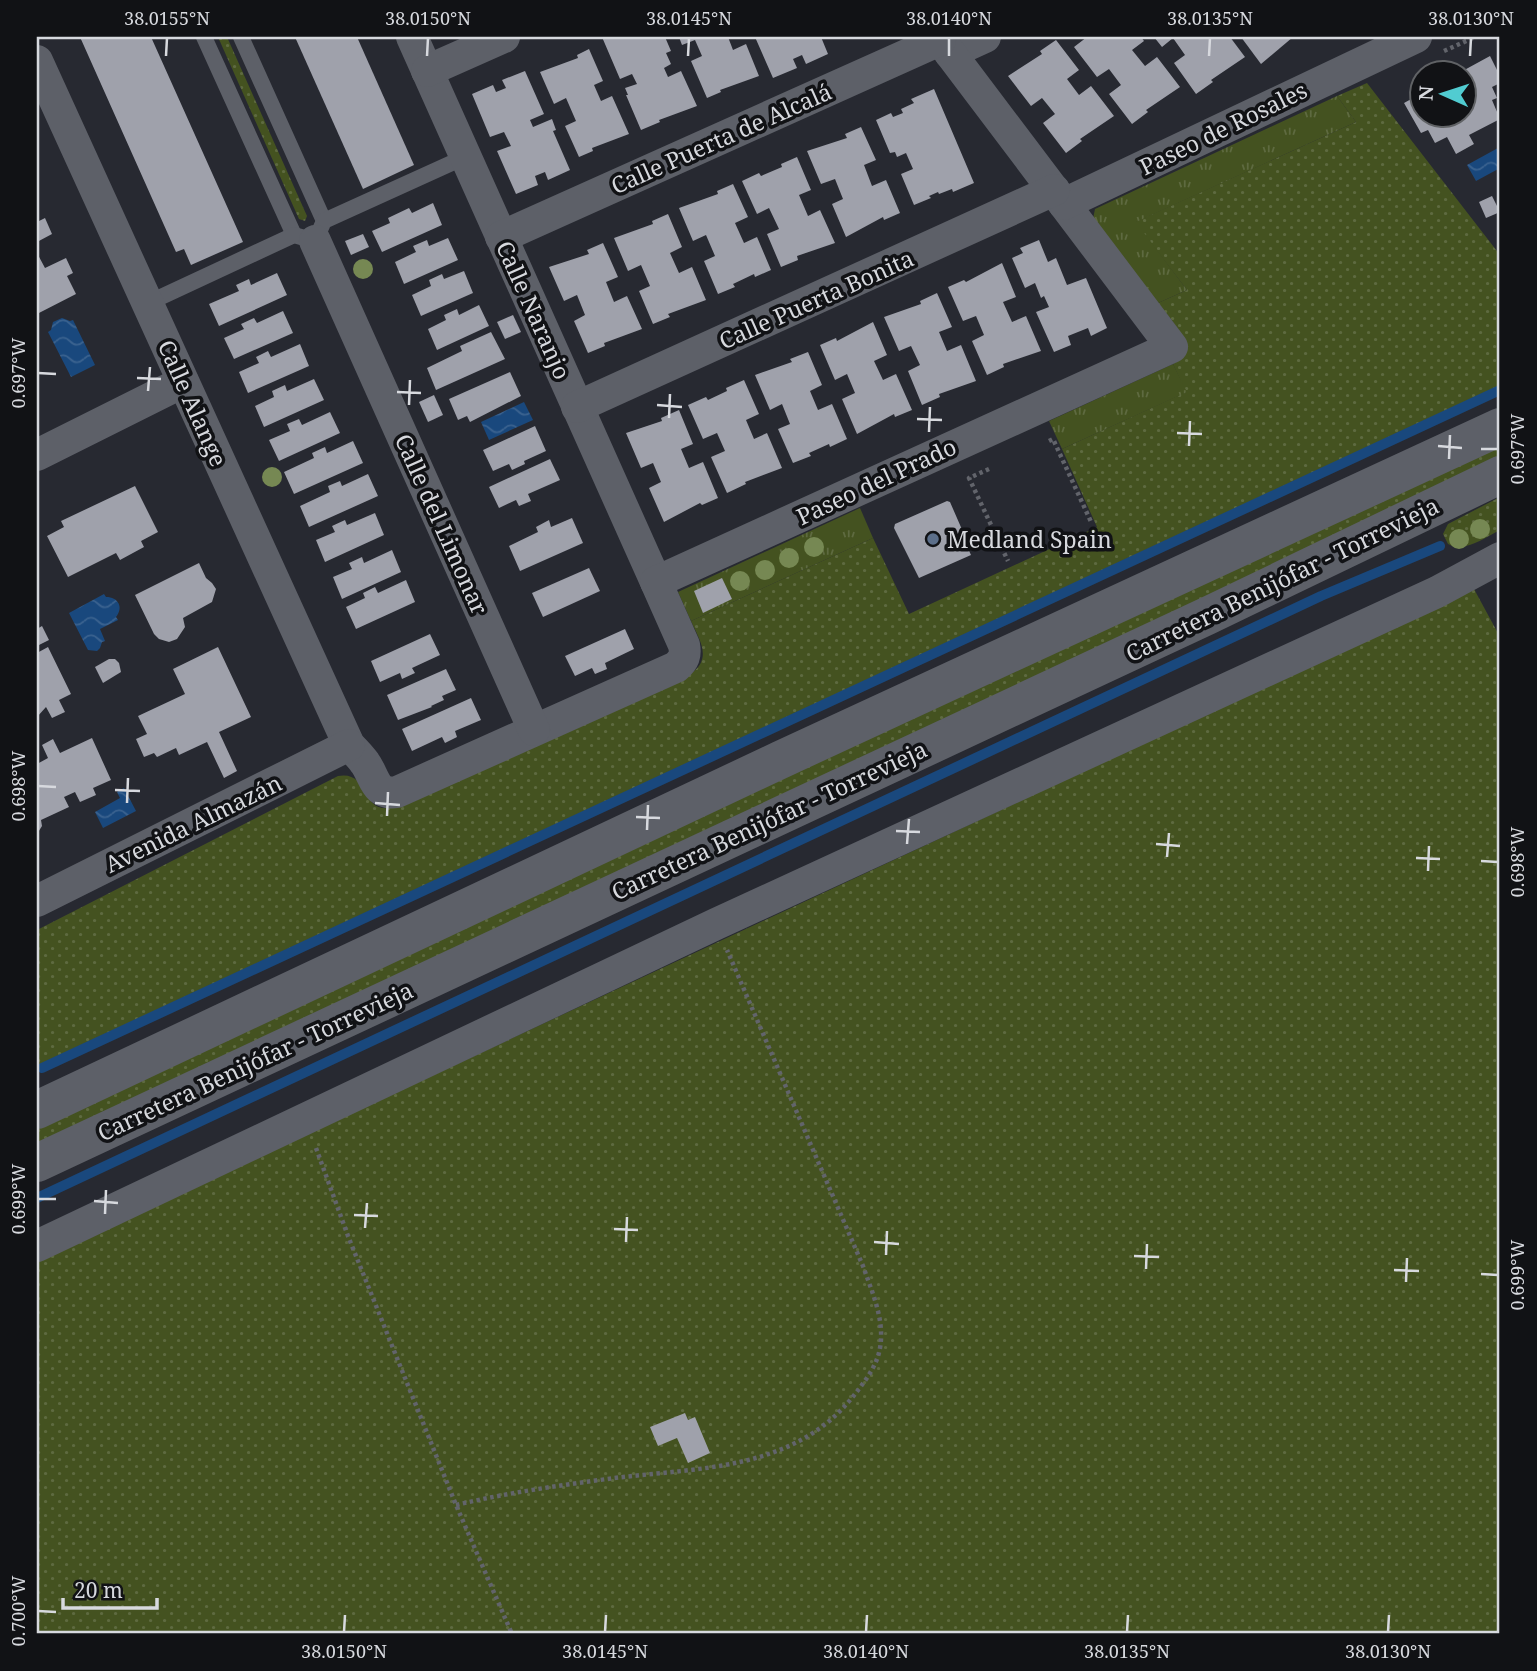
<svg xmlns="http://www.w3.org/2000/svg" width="1537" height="1671" viewBox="0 0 1537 1671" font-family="'Noto Serif',serif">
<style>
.grass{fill:url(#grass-dots)}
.park{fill:url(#park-tufts)}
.water{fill:url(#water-waves)}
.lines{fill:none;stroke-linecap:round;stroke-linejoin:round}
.stream{stroke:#19487d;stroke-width:10}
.building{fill:#9fa1ab}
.path{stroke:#62646b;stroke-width:4.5;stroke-dasharray:3.5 3.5;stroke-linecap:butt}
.service{stroke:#5d6068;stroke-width:16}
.minor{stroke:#5d6068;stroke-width:32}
.secondary{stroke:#5d6068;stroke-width:38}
.tree{fill:#768853}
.ticks{fill:none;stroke:#d7d9de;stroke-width:2.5}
.service-dot{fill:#5c6f8a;stroke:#111215;stroke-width:2.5}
.labels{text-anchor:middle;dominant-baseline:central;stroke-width:7;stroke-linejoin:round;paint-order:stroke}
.street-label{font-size:23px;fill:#d7d9de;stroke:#111215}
.poi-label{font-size:23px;fill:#d7d9de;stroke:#111215;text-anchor:start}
.neatline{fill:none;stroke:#d7d9de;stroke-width:2.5}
.ticks-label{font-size:18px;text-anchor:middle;fill:#d7d9de}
</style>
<defs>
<pattern id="grass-dots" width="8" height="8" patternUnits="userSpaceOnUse" patternTransform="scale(1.75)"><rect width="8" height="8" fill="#445220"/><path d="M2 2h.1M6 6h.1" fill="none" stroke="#5e6a40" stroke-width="1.8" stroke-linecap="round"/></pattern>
<pattern id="park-tufts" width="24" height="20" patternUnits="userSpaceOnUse" patternTransform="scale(1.75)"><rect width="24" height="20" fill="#445220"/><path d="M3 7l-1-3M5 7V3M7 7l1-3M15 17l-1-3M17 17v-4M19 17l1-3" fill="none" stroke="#5e6a40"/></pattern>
<pattern id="water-waves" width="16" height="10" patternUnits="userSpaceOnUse" patternTransform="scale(1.75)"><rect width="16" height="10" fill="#19487d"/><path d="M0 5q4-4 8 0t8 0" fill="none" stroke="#3a628f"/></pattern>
</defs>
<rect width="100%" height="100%" fill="#272931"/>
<g class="grass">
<polygon points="218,37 227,37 307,216 305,221 299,219"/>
<path d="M1367,83L1500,255V388L37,1066V930L338,776C371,770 360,816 393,807L693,672C712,657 699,639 691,621L873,538L909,614L1097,527L1062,449L1186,392L1173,364L1184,357C1186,332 1172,322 1158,303L1187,290L1135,222L1356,122L1337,96Z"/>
<polygon points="1500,444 1500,463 37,1144 37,1127"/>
<path d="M1500,497V530C1484,538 1465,553 1448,544L1443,534L1448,524Z"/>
<polygon points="1474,589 1500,637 1500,1634 37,1634 37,1260"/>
</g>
<g class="park">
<polygon points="1337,96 1356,122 1136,222 1187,290 1158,303 1093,219 1095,209"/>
<polygon points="1173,364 1187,392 1062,449 1049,421"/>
<polygon points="860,508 873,538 691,621 678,592"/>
</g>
<g class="water">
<polygon points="1498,148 1500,168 1476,181 1467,165"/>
<polygon points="62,318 70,321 73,320 95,365 71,377 48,332 51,330 53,322"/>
<polygon points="524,402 533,420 489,440 481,422"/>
<path d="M104,594L106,597C118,597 124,607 116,617L118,620L100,629L105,641L102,642L100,648L97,651L88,650L69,613Z"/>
<polygon points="124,788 136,811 103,828 95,812 120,798 117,792"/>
</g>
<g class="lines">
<g class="stream">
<polyline points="42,1068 1500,390"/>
<polyline points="37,1198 1321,596 1440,546"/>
</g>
</g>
<g class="building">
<polygon points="80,37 151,37 243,242 191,265 184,249 176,252"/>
<polygon points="295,37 357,37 414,165 363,189"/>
<polygon points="602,37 665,37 671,51 666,53 671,64 664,68 668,77 681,71 697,106 659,120 660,122 641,130 626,95 628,95 625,88 637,84 632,74 620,79"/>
<polygon points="679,37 728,37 733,50 746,44 759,76 720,90 721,92 707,98 691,61 702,56 695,40 682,45"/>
<polygon points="755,37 821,37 828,54 806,64 802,55 793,59 797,68 773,78"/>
<polygon points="1087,37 1141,37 1144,41 1132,50 1145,66 1157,57 1180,87 1146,110 1148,112 1132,124 1109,94 1121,85 1109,69 1097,77 1074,47"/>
<polygon points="1154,37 1230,37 1245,57 1211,80 1213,82 1196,94 1174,63 1185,55 1173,38 1162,47"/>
<polygon points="1241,37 1293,37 1261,64"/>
<polygon points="1056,40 1079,70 1067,79 1079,95 1091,86 1114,116 1080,139 1082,141 1066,153 1043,123 1055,114 1042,98 1031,106 1008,76 1042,54 1040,51"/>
<polygon points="589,49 603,81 594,85 601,101 612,96 629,134 592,148 593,151 579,157 565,126 576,121 566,98 554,104 540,72 578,58 577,55"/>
<polygon points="1490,56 1500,76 1500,83 1492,87 1497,98 1492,100 1500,119 1469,135 1474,144 1456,154 1447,137 1435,143 1428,130 1421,133 1404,103 1422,93 1422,116 1464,116 1464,74 1457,74"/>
<polygon points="525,71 544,114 530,120 533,127 552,119 556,130 553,131 570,170 548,180 545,172 535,176 538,185 516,194 497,151 511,146 504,132 490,137 472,94 493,85 496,92 506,88 502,80"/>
<polygon points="934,89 974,183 953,192 952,189 939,194 938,192 929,196 931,198 914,205 901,174 913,169 906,153 897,157 895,152 890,153 876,120 891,113 893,117 903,113 901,109 914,103 911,99"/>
<polygon points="861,127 876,160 864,165 872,186 886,180 900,213 884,220 883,217 846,237 832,204 843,199 835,179 821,184 807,151 847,138 845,134"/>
<polygon points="797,157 811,190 799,195 808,216 820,210 835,243 797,256 798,260 781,267 767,234 779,229 769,208 757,214 742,181 759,173 761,176 782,167 781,164"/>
<polygon points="733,184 748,217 735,223 744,243 757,237 771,270 755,277 754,274 733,284 735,287 718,294 704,261 715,256 706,235 693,241 679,208 718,194 717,191"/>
<polygon points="1492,196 1500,212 1486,218 1479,202"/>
<polygon points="433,203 442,225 382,252 372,231 390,223 388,218 409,208 412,213"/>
<polygon points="668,214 682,247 670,253 679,273 692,267 706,300 668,314 670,317 653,324 639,291 650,286 641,265 628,271 614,238 653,224 652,221"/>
<polygon points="37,216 39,221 45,218 52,234 37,242"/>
<polygon points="363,234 369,247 351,255 345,241"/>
<polygon points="448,238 458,260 404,284 395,262 416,252 413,246 427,240 429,246"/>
<polygon points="1039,240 1048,262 1056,258 1067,285 1086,278 1107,328 1091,336 1088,328 1068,336 1071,345 1054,352 1036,312 1049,307 1044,296 1041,298 1035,283 1025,288 1012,258 1023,253 1020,248"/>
<polygon points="603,243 618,277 606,282 614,302 627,296 642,329 604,343 605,346 588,353 574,321 585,315 577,295 564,301 549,267 589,254 587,250"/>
<polygon points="37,253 45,268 66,258 73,273 67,276 76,294 37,314"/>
<polygon points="1002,263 1016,297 1003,302 1012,322 1026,316 1041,351 1003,364 1004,367 987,375 972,341 984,335 976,316 963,321 948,287 964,280 966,282"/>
<polygon points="464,271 473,293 421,316 412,295 431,286 429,280 442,274 444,279"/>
<polygon points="277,273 287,295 219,326 209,304 239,291 236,285 249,279 251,285"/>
<polygon points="937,293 952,327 939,332 947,351 961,345 976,381 939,394 940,397 922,405 908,371 920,365 911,346 899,351 884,317 921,304 920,301"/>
<polygon points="479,305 489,326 437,350 428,329 446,320 444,315 457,309 459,315"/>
<polygon points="283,311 293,333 234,359 224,338 244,329 241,324 254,318 257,323"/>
<polygon points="513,315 521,332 505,339 497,322"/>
<polygon points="873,322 887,355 874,361 883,380 896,374 912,410 895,417 894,414 857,434 842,399 855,393 847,374 835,380 820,345 836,338 837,341"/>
<polygon points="491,332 505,359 436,390 427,368 462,351 460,346"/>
<polygon points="300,344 309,366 248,393 239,372 259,363 256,357 268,351 271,357"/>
<polygon points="808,352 822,385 810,391 818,410 832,404 847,439 830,447 829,444 809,453 811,456 793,463 778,429 790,424 782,404 770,410 755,375 792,362 790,359"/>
<polygon points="510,372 521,396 470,422 467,416 458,420 449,399"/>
<polygon points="314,379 324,400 264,427 255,406 274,397 272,391 285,385 287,391"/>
<polygon points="744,380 759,414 746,420 754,439 767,433 782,468 745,482 746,484 727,493 711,457 725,451 717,433 703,439 688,405 706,397 708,400 727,391 726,388"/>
<polygon points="434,395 443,415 428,422 419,402"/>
<polygon points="679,410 693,444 681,449 689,468 703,462 718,498 702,505 700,503 664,522 649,488 661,482 653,463 641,468 626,433 662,421 661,418"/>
<polygon points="330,412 340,433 279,461 269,440 290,431 287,424 299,419 302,425"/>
<polygon points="535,426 546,451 524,461 525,464 512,470 509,464 493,471 483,450"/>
<polygon points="353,441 363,463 294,494 284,472 314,458 312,453 325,447 327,453"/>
<polygon points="550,459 560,480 528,494 531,501 519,506 516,500 499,508 489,487"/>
<polygon points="368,474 378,496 309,527 300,506 330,492 328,486 340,481 342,486"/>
<polygon points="135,486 158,532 141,541 144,547 120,560 116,553 68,577 47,536 64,527 61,521"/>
<polygon points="947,501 950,502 967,541 965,542 971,555 919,578 894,528 895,524"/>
<polygon points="375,513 384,535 325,562 316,540 335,532 332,526 345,520 347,525"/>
<polygon points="572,518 583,543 520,571 509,546 538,532 536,527 549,520 551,527"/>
<polygon points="392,550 401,572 342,599 333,577 352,569 349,563 362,557 364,563"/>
<polygon points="199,563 206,578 212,583 216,589 212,602 183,618 185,627 177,639 169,642 159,639 154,634 135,595"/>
<polygon points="589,568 600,591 543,617 532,593"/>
<polygon points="722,578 732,599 703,613 694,591"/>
<polygon points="406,580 415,602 356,629 346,607 365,598 363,593 375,587 378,593"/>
<polygon points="42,626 49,640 37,646 37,629"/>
<polygon points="625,629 634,649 605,663 607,669 595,674 592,668 575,676 565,656"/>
<polygon points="430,634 440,655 412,668 415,673 402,679 400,673 380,682 371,661"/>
<polygon points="48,647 71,694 59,700 65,712 52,718 46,707 37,717 37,653"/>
<polygon points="218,647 251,717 219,732 237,771 224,778 207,742 179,755 176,748 157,757 154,753 144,757 136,739 147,734 138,716 185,694 173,669"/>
<polygon points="109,659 115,659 119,663 121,672 103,683 95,667"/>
<polygon points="446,669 456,690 442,696 444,700 431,706 432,707 398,720 387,695"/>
<polygon points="471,698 481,720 455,731 457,737 445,743 442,737 412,751 402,729"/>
<polygon points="92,738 111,780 93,788 96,795 80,802 75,792 64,797 69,807 41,820 42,826 37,834 37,764 48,758 42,745 53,739 60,753"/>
<polygon points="685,1413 688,1420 695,1417 710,1453 688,1463 677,1438 658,1446 650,1427"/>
</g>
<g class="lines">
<g class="path">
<polyline points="1444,51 1475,37"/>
<polyline points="1049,441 1053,439 1092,524"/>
<polyline points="989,469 969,478 1008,561"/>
<polyline points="316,1148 348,1236 456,1505 512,1634"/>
<path d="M456,1505C506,1493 556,1486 607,1479C696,1467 794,1473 855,1394C865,1381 877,1366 880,1348C885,1320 872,1292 863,1266L727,950"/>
</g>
<g class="service">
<polyline points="204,37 294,235"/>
<polyline points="241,37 324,221"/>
<polyline points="148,303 294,235 315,241 324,221 465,157"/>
</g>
<g class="minor">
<polyline points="412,37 656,582"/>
<polyline points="950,53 985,37"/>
<path d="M37,61L349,745C355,751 361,757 365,763C375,777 375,796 397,792L676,667C684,660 686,655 684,645L656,582L1172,347L938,37"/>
<polyline points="427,71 504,37"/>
<polyline points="1064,204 1416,37"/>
<polyline points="501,237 940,40"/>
<polyline points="315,241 534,730"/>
<polyline points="577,407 1054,190"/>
<polyline points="37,455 183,382"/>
<polyline points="37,901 349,745"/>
<polyline points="37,1246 716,924 1437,592 1500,558"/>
</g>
<g class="secondary">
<polyline points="37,1110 780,760 1500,427"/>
<polyline points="37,1163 1207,616 1500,475"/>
</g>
</g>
<g class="tree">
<circle cx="363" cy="269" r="10"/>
<circle cx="272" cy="477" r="10"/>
<circle cx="1480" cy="529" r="10"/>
<circle cx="1459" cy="539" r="10"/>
<circle cx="814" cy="547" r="10"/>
<circle cx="789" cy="558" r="10"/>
<circle cx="765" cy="570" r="10"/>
<circle cx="740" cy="581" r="10"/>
</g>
<path class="ticks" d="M166,56L167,38M427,56L428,38M688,56L689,38M949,56V38M1209,56L1210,38M1470,56L1471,38M38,373L56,374M137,378L161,379M148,391L150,367M397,392L421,393M409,405L410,380M657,405L682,407M669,418L670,394M917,419L942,420M929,432L930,407M1177,433L1202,434M1189,446L1190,421M1438,446L1462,448M1481,449H1498M1449,459L1450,435M38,786L56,787M115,790L140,791M127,803L128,778M375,803L400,805M387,816L388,792M636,817L660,818M647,830L648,805M896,831L920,832M907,844L909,819M1156,844L1180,846M1167,857L1169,833M1416,858L1440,859M1481,861L1498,862M1428,871L1429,846M38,1199H56M94,1201L118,1203M105,1214L106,1190M354,1215L378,1216M365,1228L367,1203M614,1229L638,1230M626,1242L627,1217M874,1242L899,1244M886,1255L887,1231M1134,1256L1159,1257M1146,1269L1147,1244M1394,1270L1419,1271M1481,1274L1498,1275M1406,1282L1407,1258M38,1611L56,1612M344,1632L345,1615M605,1632L606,1615M866,1632L867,1615M1127,1632L1128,1615M1388,1632L1389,1615"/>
<circle class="service-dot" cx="933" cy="539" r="7"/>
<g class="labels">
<g class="street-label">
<text transform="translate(1223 128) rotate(-26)">Paseo de Rosales</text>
<text transform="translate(721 138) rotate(-24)">Calle Puerta de Alcalá</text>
<text transform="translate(816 299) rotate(-24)">Calle Puerta Bonita</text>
<text transform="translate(534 310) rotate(66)">Calle Naranjo</text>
<text transform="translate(193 403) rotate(66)">Calle Alange</text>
<text transform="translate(876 481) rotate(-25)">Paseo del Prado</text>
<text transform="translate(442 524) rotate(66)">Calle del Limonar</text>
<text transform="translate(1282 579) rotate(-26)">Carretera Benijófar - Torrevieja</text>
<text transform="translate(769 820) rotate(-25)">Carretera Benijófar - Torrevieja</text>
<text transform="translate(193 823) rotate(-26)">Avenida Almazán</text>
<text transform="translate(255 1061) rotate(-25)">Carretera Benijófar - Torrevieja</text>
</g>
<g class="poi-label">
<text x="947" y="539">Medland Spain</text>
</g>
</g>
<rect width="1537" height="1671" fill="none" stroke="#111215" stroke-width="77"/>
<g transform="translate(1443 94) rotate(273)"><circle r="33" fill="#111215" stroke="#606265" stroke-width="2"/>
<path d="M0-5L12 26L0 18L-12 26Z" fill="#51ccd1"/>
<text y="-10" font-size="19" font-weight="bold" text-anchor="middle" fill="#d7d9de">N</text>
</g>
<path d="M63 1598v10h94v-10" fill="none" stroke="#d7d9de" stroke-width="3.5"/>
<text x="74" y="1598" font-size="21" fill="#d7d9de" stroke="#111215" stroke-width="5" paint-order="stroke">20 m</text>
<rect x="38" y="38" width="1460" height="1594" class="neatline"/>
<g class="ticks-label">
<text x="167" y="25">38.0155°N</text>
<text x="428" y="25">38.0150°N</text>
<text x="689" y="25">38.0145°N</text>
<text x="949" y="25">38.0140°N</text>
<text x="1210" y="25">38.0135°N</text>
<text x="1471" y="25">38.0130°N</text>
<text transform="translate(19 373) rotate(-90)" y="6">0.697°W</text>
<text transform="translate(1518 449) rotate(-90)" y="6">0.697°W</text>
<text transform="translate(19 786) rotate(-90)" y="6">0.698°W</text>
<text transform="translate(1518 862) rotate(-90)" y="6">0.698°W</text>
<text transform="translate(19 1199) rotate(-90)" y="6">0.699°W</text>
<text transform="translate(1518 1275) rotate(-90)" y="6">0.699°W</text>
<text transform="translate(19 1611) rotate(-90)" y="6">0.700°W</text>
<text x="344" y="1658">38.0150°N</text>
<text x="605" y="1658">38.0145°N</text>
<text x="866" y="1658">38.0140°N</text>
<text x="1127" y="1658">38.0135°N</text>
<text x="1388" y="1658">38.0130°N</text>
</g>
</svg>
